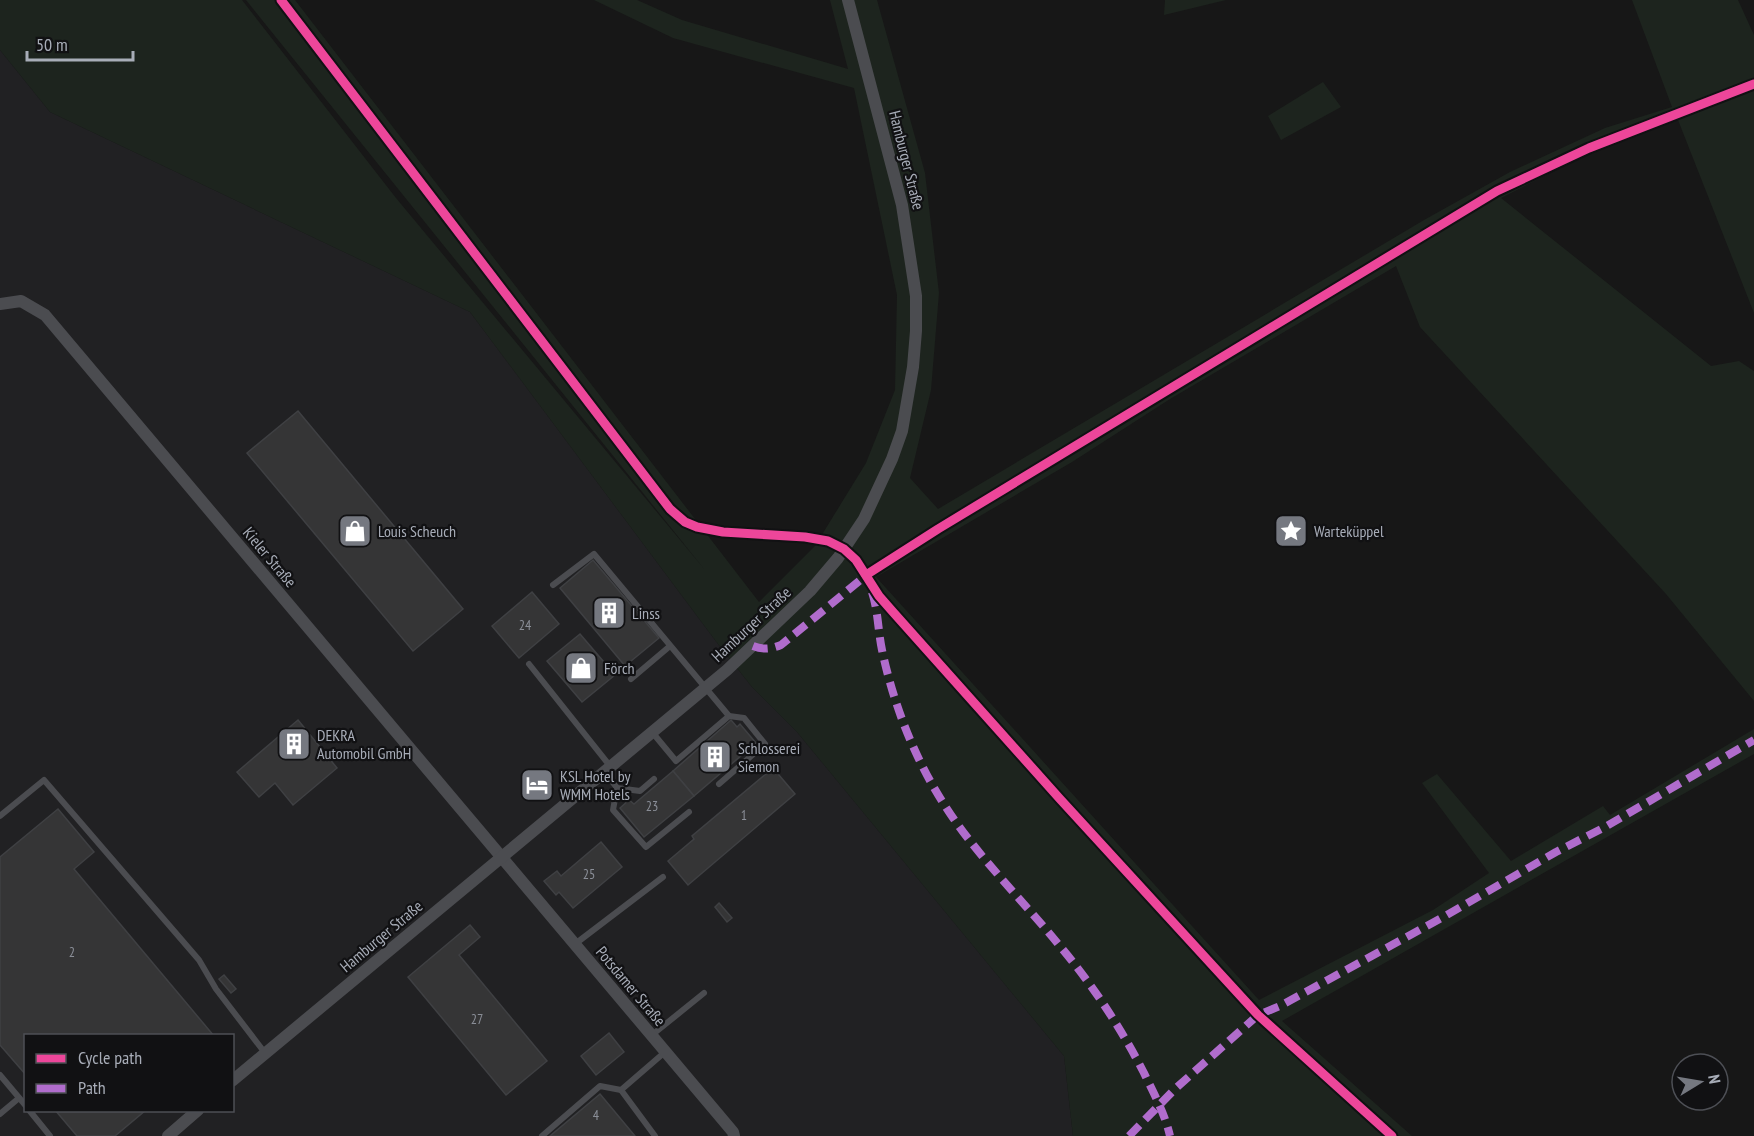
<svg xmlns="http://www.w3.org/2000/svg" width="1754" height="1136" viewBox="0 0 1754 1136" font-family="'PT Sans Narrow',sans-serif">
<style>
.built{fill:#212123;fill-rule:evenodd}
.green{fill:#1d241e}
.building{fill:#353536;stroke:#3f4043;stroke-width:1.5}
.lines{fill:none;stroke-linecap:round;stroke-linejoin:round}
.service{stroke:#4b4c50;stroke-width:6}
.minor{stroke:#4b4c50;stroke-width:12}
.quiet{stroke:#b06ccc;stroke-width:8;stroke-dasharray:15 8;stroke-linecap:butt}
.cycleway-casing{stroke:#111113;stroke-width:13}
.cycleway{stroke:#ed469a;stroke-width:9}
.labels{text-anchor:middle;dominant-baseline:central;stroke-width:4.5;stroke-linejoin:round;paint-order:stroke}
.number-label{font-size:14px;fill:#8b8f98}
.street-label{font-size:16px;fill:#a8adb8;stroke:#111113}
.poi-label{font-size:16px;fill:#a8adb8;stroke:#111113;text-anchor:start}
</style>
<rect width="100%" height="100%" fill="#171717"/>
<path class="built" d="M0,50L50,112L470,312L718,644L752,687L797,732L1064,1056L1073,1136H0ZM26,1036H232V1110H26Z"/>
<g class="green">
<polygon points="0,0 242,0 396,198 705,570 246,0 295,0 759,602 815,546 866,463 895,390 897,295 854,88 673,38 594,0 637,0 682,20 848,69 830,0 877,0 925,173 939,293 931,390 910,478 938,509 1424,220 1510,172 1605,128 1672,107 1632,0 1738,0 1754,35 1754,313 1678,120 1590,153 1501,198 1711,366 1739,361 1754,371 1754,701 1666,594 1420,327 1396,266 1170,399 1072,462 876,577 1259,1000 1433,910 1489,873 1422,783 1437,774 1511,861 1603,806 1610,815 1754,729 1754,754 1282,1021 1412,1136 1073,1136 1064,1056 797,732 752,687 718,644 470,312 50,112 0,50"/>
<polygon points="1165,0 1226,0 1164,15"/>
<polygon points="1323,82 1341,107 1281,140 1268,116"/>
</g>
<g class="building">
<polygon points="298,411 463,609 413,651 247,453"/>
<polygon points="593,560 659,638 625,666 560,588"/>
<polygon points="532,592 559,624 519,658 492,626"/>
<polygon points="580,634 615,675 582,702 547,661"/>
<polygon points="298,720 337,768 293,805 275,783 259,797 237,772"/>
<polygon points="731,720 737,727 740,724 756,743 694,796 673,771"/>
<polygon points="773,768 795,794 688,885 668,861 694,839 692,836"/>
<polygon points="673,771 694,796 644,837 620,808 629,800 634,804"/>
<polygon points="58,809 94,852 74,869 214,1036 26,1036 26,1075 0,1045 0,857"/>
<polygon points="601,842 622,867 573,908 559,892 556,895 544,881 557,871 561,876"/>
<polygon points="719,903 732,918 727,922 715,907"/>
<polygon points="470,925 480,937 459,955 547,1061 506,1095 408,977"/>
<polygon points="224,975 236,989 231,993 219,979"/>
<polygon points="609,1033 624,1052 596,1075 581,1056"/>
<polygon points="600,1094 635,1136 550,1136"/>
<polygon points="55,1110 146,1110 115,1136 77,1136"/>
</g>
<g class="lines">
<g class="service">
<polyline points="553,585 594,554 729,716 676,761 652,732"/>
<polyline points="529,664 610,766"/>
<polyline points="631,679 670,646"/>
<polyline points="605,772 617,788 613,810 646,847 689,812"/>
<polyline points="719,784 765,744 744,718 729,716"/>
<polyline points="617,788 640,791 654,779"/>
<polyline points="0,816 44,780 199,960 216,989 265,1053"/>
<polyline points="575,944 663,877"/>
<polyline points="652,1035 704,993"/>
<polyline points="0,1075 26,1106"/>
<polyline points="621,1090 655,1136"/>
<polyline points="29,1110 50,1136"/>
<polyline points="0,1114 19,1098"/>
<polyline points="542,1136 600,1086 621,1090 665,1052"/>
</g>
<g class="minor">
<polyline points="0,304 21,301 45,315 733,1132 734,1136"/>
<polyline points="232,1081 727,670 810,591 838,558 864,519 892,459 902,431 913,367 916,331 916,296 902,205 848,0"/>
<polyline points="168,1136 198,1110"/>
</g>
<g class="quiet">
<path d="M872,592C878,610 878,631 882,650C893,702 913,755 942,801C974,853 1020,897 1059,945C1092,984 1121,1028 1144,1073C1154,1094 1165,1114 1170,1136"/>
<path d="M753,646C763,650 771,649 781,645L869,573"/>
<polyline points="1129,1136 1175,1089 1258,1015 1280,1006 1445,916 1556,852 1605,827 1754,740"/>
</g>
<g class="cycleway-casing">
<g id="cycleway">
<polyline points="281,0 670,509 685,522 697,527 723,532 805,537 828,541 844,549 856,560 879,596 893,612 1060,799 1258,1015 1392,1136"/>
<polyline points="866,575 938,529 1497,191 1589,148 1754,84"/>
</g>
</g>
<use href="#cycleway" class="cycleway"/>
</g>
<defs>
<g id="shop-square" transform="scale(1.725)"><rect x="-9" y="-9" width="18" height="18" rx="4" fill="#757880" stroke="#111113"/><path d="M-5-2.5h2.3a2.7 3.5 0 0 1 5.4 0H5L5.5 6h-11ZM-1.5-2.5h3a1.5 2.3 0 0 0-3 0Z" fill="#fff"/></g>
<g id="sight-square" transform="scale(1.725)"><rect x="-9" y="-9" width="18" height="18" rx="4" fill="#757880" stroke="#111113"/><path d="M0-6L1.8-2.2L6-1.7L2.9 1.2L3.7 5.4L0 3.3L-3.7 5.4L-2.9 1.2L-6-1.7L-1.8-2.2Z" fill="#fff"/></g>
<g id="building-square" transform="scale(1.725)"><rect x="-9" y="-9" width="18" height="18" rx="4" fill="#757880" stroke="#111113"/><path d="M-4-6H4V6H1V3H-1V6H-4ZM-2.5-4.3h1.7v1.8h-1.7ZM.8-4.3h1.7v1.8H.8ZM-2.5-1h1.7V.8h-1.7ZM.8-1h1.7V.8H.8Z" fill="#fff"/></g>
<g id="hotel-square" transform="scale(1.725)"><rect x="-9" y="-9" width="18" height="18" rx="4" fill="#757880" stroke="#111113"/><path d="M-6-4.5h1.5V1H6V5H4.5V3h-9V5H-6ZM-4 0a1.8 1.8 0 1 1 3.6 0ZM.5 0V-2.5h3Q6-2.5 6 0Z" fill="#fff"/></g>
</defs>
<g fill-rule="evenodd">
<use href="#shop-square" x="355" y="531"/>
<use href="#sight-square" x="1291" y="531"/>
<use href="#building-square" x="609" y="613"/>
<use href="#shop-square" x="581" y="668"/>
<use href="#building-square" x="294" y="744"/>
<use href="#building-square" x="715" y="757"/>
<use href="#hotel-square" x="537" y="785"/>
</g>
<g class="labels">
<g class="number-label">
<text x="525" y="625">24</text>
<text x="652" y="806">23</text>
<text x="744" y="815">1</text>
<text x="589" y="874">25</text>
<text x="72" y="952">2</text>
<text x="477" y="1019">27</text>
<text x="596" y="1115">4</text>
</g>
<g class="street-label">
<text transform="translate(907 160) rotate(76)">Hamburger Straße</text>
<text transform="translate(270 557) rotate(50)">Kieler Straße</text>
<text transform="translate(751 624) rotate(-43)">Hamburger Straße</text>
<text transform="translate(381 936) rotate(-40)">Hamburger Straße</text>
<text transform="translate(631 986) rotate(50)">Potsdamer Straße</text>
</g>
<g class="poi-label">
<text x="378" y="531">Louis Scheuch</text>
<text x="1314" y="531">Warteküppel</text>
<text x="632" y="613">Linss</text>
<text x="604" y="668">Förch</text>
<text x="317" y="735">DEKRA<tspan x="317" dy="18">Automobil GmbH</tspan></text>
<text x="738" y="748">Schlosserei<tspan x="738" dy="18">Siemon</tspan></text>
<text x="560" y="776">KSL Hotel by<tspan x="560" dy="18">WMM Hotels</tspan></text>
</g>
</g>
<rect x="24" y="1034" width="210" height="78" fill="#111113" stroke="#4d4f55" stroke-width="1.5"/>
<rect x="36" y="1054" width="30" height="9" fill="#ed469a" stroke="#4d4f55" stroke-width="1.5"/>
<text x="78" y="1064" font-size="18" fill="#a8adb8">Cycle path</text>
<rect x="36" y="1084" width="30" height="9" fill="#b06ccc" stroke="#4d4f55" stroke-width="1.5"/>
<text x="78" y="1094" font-size="18" fill="#a8adb8">Path</text>
<g transform="translate(1700 1082) rotate(79)"><circle r="28" fill="#111113" stroke="#4d4f55" stroke-width="1.5"/>
<path d="M0-4.5L10 22L0 15L-10 22Z" fill="#757880"/>
<text y="-9" font-size="16" font-weight="bold" text-anchor="middle" fill="#a8adb8">N</text>
</g>
<path d="M27 51v9h106v-9" fill="none" stroke="#a8adb8" stroke-width="3"/>
<text x="36" y="51" font-size="18" fill="#a8adb8" stroke="#111113" stroke-width="4.5" paint-order="stroke">50 m</text>
</svg>
